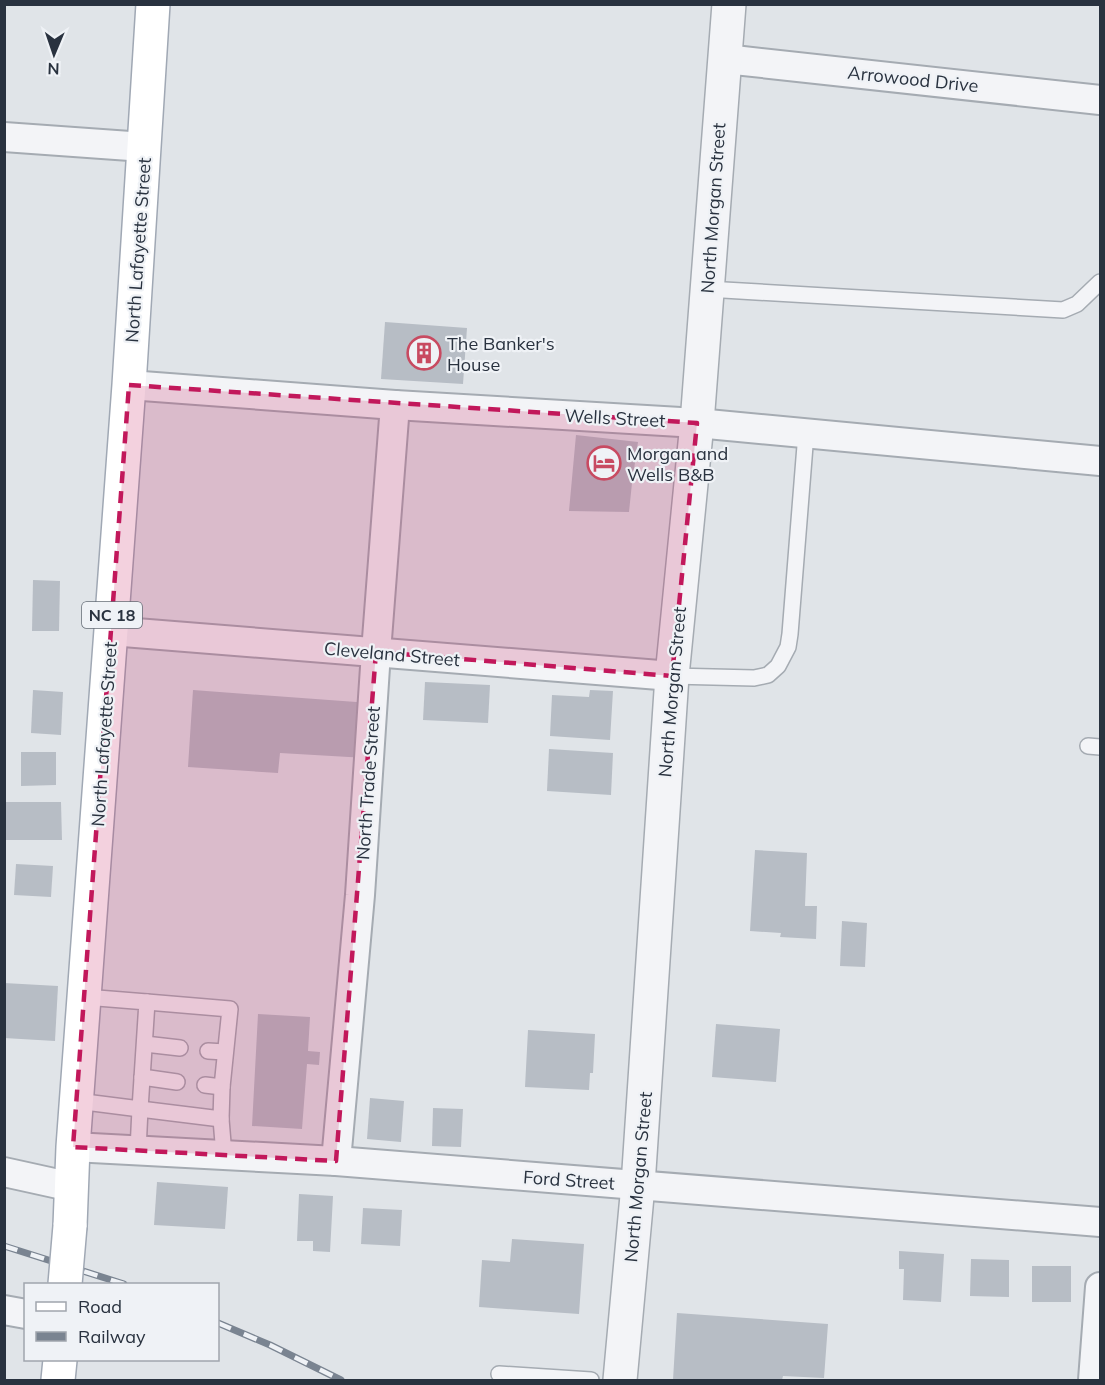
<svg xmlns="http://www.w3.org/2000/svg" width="1105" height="1385" viewBox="0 0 1105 1385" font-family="Mulish,sans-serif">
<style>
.building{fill:#b7bdc5}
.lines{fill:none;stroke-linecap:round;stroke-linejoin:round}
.service-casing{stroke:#a5abb2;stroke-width:18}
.minor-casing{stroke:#a5abb2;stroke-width:32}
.tertiary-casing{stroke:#a5abb2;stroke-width:36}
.primary-casing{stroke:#a0a8b4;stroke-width:36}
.service{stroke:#f3f4f7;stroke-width:15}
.minor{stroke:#f3f4f7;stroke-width:28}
.tertiary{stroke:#f3f4f7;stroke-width:33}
.primary{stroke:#fff;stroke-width:33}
.rail-casing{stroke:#7a8491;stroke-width:7}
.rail{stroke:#eff2f6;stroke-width:4.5;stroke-dasharray:14;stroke-linecap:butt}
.primary-bridge-casing{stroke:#a0a8b4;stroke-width:36;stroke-linecap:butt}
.primary-bridge{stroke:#fff;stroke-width:33}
.marked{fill:#c2185b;fill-opacity:0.2;stroke:#c2185b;stroke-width:4.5;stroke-dasharray:12 8;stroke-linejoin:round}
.labels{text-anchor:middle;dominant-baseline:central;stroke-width:4.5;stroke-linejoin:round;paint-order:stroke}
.shield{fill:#eff2f6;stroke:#646c76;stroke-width:1.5}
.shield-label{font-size:16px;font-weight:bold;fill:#29323f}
.street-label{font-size:18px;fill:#29323f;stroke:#eff2f6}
.poi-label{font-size:18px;fill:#29323f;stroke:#eff2f6;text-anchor:start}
</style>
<rect width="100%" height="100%" fill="#e0e4e8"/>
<g class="building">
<polygon points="385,322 467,328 463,384 381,379"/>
<polygon points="576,435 638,442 632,483 629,512 569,511"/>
<polygon points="33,580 60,581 59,631 32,631"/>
<polygon points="425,682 490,685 488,723 423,720"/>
<polygon points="33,690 63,692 61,735 31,733"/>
<polygon points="193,690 370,703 366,758 280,753 278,773 188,767"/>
<polygon points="590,690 613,691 610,740 550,736 552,695 589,697"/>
<polygon points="549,749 613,753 611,795 547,791"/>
<polygon points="21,752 56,752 56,785 21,786"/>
<polygon points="4,802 61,802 62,840 5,840"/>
<polygon points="755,850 807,853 805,906 817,906 816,939 780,937 781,933 750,931"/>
<polygon points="16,864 53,866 51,897 14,895"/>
<polygon points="842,921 867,923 865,967 840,966"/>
<polygon points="4,983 58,986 55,1041 4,1038"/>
<polygon points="258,1014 310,1017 308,1051 320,1052 319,1065 307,1064 302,1129 252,1126"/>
<polygon points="716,1024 780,1029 776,1082 712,1077"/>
<polygon points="528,1030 595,1034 593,1073 590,1073 589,1090 525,1087"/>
<polygon points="370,1098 404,1101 401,1142 367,1139"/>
<polygon points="433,1108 463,1109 461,1147 432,1146"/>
<polygon points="157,1182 228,1187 225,1229 154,1225"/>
<polygon points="299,1194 333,1196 330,1252 313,1251 313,1241 297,1241"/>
<polygon points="363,1208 402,1210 400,1246 361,1244"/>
<polygon points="512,1239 584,1244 579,1314 479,1307 482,1260 510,1262"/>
<polygon points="899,1251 944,1254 941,1302 903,1300 904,1269 899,1269"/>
<polygon points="971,1259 1009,1260 1009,1297 970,1296"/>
<rect x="1032" y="1266" width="39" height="36"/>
<polygon points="677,1313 828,1324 824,1378 783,1376 782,1380 673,1380"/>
</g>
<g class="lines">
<g class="service-casing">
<g id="service">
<polyline points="707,289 1063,310 1077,304 1100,282"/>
<polyline points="672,676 754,678 768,675 778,666 788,647 790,634 806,433"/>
<polyline points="1088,746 1100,747"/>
<polyline points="145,1044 180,1048"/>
<polyline points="208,1051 225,1052"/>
<polyline points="142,1077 177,1082"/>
<polyline points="205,1085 222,1087"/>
<polyline points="77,1101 140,1109 147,1002 85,997"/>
<polyline points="221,1119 224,1155"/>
<polyline points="138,1150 140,1109 221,1119 222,1087 230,1009 147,1002"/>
<polyline points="499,1374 591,1380"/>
</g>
</g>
<g class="minor-casing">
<g id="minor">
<polyline points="725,59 1100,100"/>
<polyline points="4,137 144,147"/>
<polyline points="129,385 395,405 697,423 1100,461"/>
<polyline points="111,631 672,676"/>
<polyline points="73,1147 336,1161 1100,1222"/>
<polyline points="336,1161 360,895 376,652 395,405"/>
<polyline points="4,1172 72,1187"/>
<polyline points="4,1310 26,1314"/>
<polyline points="1093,1380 1100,1287"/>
</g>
</g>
<g class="tertiary-casing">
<polyline id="tertiary" points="620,1380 638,1185 672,676 697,423 729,4"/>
</g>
<g class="primary-casing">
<g id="primary">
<polyline points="70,1226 73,1147 129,385 153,4"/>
<polyline points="58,1380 60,1360"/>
</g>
</g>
<use href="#service" class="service"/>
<use href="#minor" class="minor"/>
<use href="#tertiary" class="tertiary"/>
<use href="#primary" class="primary"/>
<g class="rail-casing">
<g id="rail">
<polyline points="4,1246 124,1284"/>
<polyline points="218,1323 270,1345 341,1380"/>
</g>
</g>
<use href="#rail" class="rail"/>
<g class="primary-bridge-casing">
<polyline id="primary-bridge" points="65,1284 70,1226"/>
</g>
<use href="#primary-bridge" class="primary-bridge"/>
</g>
<path class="marked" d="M129,385L697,423L672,676L376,652L336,1161L73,1147Z"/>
<defs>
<g id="building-ring" transform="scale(1.725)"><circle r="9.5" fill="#eff2f6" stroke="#c84a61" stroke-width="1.5"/><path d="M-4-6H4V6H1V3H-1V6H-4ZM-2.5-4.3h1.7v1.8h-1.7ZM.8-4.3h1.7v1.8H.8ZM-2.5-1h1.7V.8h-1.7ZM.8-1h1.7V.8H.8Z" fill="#c84a61"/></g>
<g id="hotel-ring" transform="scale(1.725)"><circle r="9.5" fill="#eff2f6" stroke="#c84a61" stroke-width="1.5"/><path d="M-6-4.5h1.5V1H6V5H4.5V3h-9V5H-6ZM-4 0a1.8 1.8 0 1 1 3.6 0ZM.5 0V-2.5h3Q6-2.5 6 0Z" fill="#c84a61"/></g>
</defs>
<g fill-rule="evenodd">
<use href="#building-ring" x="424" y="353"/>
<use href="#hotel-ring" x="604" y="463"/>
</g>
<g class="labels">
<rect class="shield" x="82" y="602" width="60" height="26" rx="4.5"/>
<g class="shield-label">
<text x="112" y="615">NC 18</text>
</g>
<g class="street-label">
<text transform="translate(913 79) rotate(6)">Arrowood Drive</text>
<text transform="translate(713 208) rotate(-86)">North Morgan Street</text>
<text transform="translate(138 250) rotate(-86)">North Lafayette Street</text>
<text transform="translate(615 418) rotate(3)">Wells Street</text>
<text transform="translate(392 654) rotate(5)">Cleveland Street</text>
<text transform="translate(672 692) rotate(-85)">North Morgan Street</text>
<text transform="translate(104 734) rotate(-86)">North Lafayette Street</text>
<text transform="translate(368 783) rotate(-86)">North Trade Street</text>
<text transform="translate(638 1177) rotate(-85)">North Morgan Street</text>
<text transform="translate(569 1180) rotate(4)">Ford Street</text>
</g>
<g class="poi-label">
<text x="447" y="343">The Banker's<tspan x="447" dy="21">House</tspan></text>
<text x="627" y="453">Morgan and<tspan x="627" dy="21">Wells B&amp;B</tspan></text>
</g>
</g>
<rect width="1105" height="1385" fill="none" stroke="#29323f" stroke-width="12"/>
<rect x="24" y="1283" width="195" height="78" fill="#eff2f6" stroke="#a0a5ad" stroke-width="1.5"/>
<rect x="36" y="1302" width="30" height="9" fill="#ffffff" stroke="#a0a5ad" stroke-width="1.5"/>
<text x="78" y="1313" font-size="18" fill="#29323f">Road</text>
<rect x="36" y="1332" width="30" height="9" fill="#7a8491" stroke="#a0a5ad" stroke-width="1.5"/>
<text x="78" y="1343" font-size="18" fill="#29323f">Railway</text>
<g transform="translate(54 54) rotate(182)" stroke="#eff2f6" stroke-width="4.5" paint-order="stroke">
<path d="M0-4.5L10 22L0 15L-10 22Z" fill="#29323f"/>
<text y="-9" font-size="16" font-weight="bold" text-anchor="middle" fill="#29323f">N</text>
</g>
</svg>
